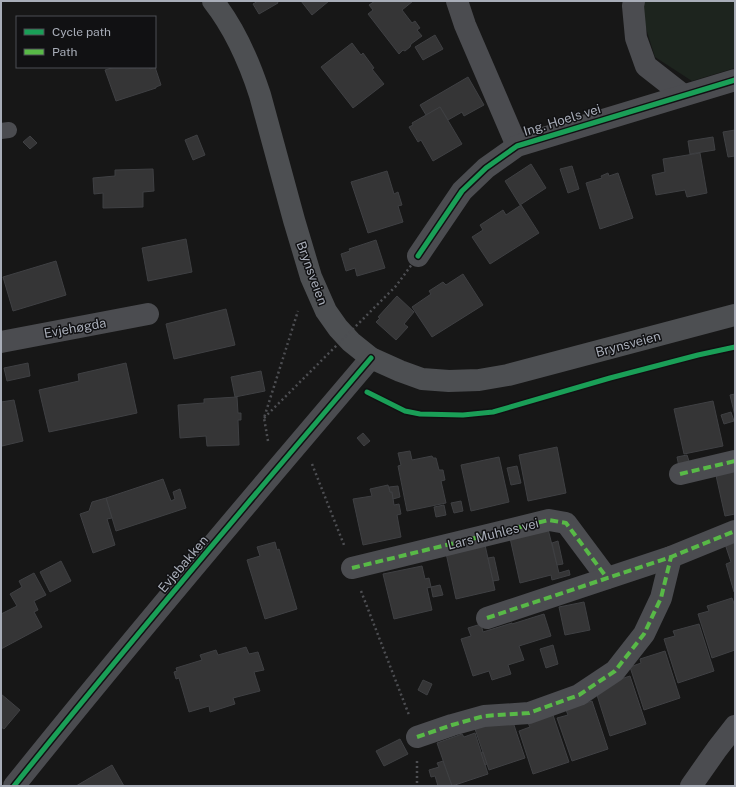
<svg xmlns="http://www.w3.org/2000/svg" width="736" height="787" viewBox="0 0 736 787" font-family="'Public Sans',sans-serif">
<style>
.green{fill:#1d241e}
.building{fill:#353536;stroke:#3f4043}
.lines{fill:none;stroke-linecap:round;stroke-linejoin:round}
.path{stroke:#4d4e52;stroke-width:2.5;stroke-dasharray:2 3;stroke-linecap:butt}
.service{stroke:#4b4c50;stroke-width:16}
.minor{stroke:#4b4c50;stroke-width:22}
.primary{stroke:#4d4f52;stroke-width:22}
.path-bridge{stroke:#4d4e52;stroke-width:2.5;stroke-dasharray:2 3;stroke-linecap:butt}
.quiet{stroke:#58b947;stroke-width:4;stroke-dasharray:8 4;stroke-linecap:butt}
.cycleway-casing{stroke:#111113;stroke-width:8}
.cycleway{stroke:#1a9f57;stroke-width:5}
.labels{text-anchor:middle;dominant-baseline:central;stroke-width:3;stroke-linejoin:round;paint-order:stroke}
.street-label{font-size:13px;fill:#a8adb8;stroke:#111113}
</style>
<rect width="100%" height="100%" fill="#171717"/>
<polygon class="green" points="640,1 735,1 735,68 692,81 655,57 639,6"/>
<g class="building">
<polygon points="258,1 277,1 278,3 259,14 253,4"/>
<polygon points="301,1 329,1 312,15"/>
<polygon points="375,1 413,1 402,10 412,23 415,21 420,28 417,30 422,36 411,44 410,47 405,51 403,50 399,54 368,14 373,10 369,5"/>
<polygon points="435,35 443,49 423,60 415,47"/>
<polygon points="352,43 361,55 363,53 374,68 372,69 384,84 353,108 321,67"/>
<polygon points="115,67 149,67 150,69 155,67 161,85 156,87 156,88 116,101 105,70"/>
<polygon points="468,77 484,105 464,116 462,112 448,120 440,107 426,115 420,105"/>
<polygon points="440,107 462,144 433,161 421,140 418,142 409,127 413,125 412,123"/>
<polygon points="735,130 735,156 728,157 723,132"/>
<polygon points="197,135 205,155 193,160 185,140"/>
<polygon points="30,136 37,143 30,149 23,142"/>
<polygon points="713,137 715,150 690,154 688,141"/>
<polygon points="700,153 707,193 687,197 685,190 656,195 652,175 665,172 663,159"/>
<polygon points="531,164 546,188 520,205 505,181"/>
<polygon points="572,166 579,189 568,193 560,169"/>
<polygon points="153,169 154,191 143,192 143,207 103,208 103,193 94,194 93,178 115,176 115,170"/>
<polygon points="387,171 394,194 398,192 402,205 398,206 403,222 368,233 351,182"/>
<polygon points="608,173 609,176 618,173 633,218 600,229 586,183 602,178 601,176"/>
<polygon points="521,205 539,233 490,264 472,237 483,230 480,225 503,210 506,215"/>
<polygon points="186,239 192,272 148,281 142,248"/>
<polygon points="376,240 385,268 357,276 355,268 346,271 341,254 350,251 349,249"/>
<polygon points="56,261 66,295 13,311 3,277"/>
<polygon points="463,274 483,305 432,337 412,307 431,294 429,291 443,282 446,285"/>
<polygon points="397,296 414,312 404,324 408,327 396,340 376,322 380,318 378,317"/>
<polygon points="226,309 235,345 174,359 166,324"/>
<polygon points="28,363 30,376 7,381 4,368"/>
<polygon points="126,363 137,413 49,432 39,390 79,381 78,374"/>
<polygon points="261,371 265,391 235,397 231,377"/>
<polygon points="735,394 735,416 730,395"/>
<polygon points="237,397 238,413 241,413 241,420 238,420 239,445 207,446 206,436 180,438 178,405 204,403 204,399"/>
<polygon points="14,400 23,441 2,446 2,445 1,445 1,402"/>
<polygon points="713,401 723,446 684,454 674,409"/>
<polygon points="731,412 734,421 724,424 721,415"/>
<polygon points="363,433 370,441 364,446 357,438"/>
<polygon points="557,447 566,493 528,501 519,455"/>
<polygon points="410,451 412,460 432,456 433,458 436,458 439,470 443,470 445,480 441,481 446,503 407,511 398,466 401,465 398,453"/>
<polygon points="687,455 690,464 679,467 677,457"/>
<polygon points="499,457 509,502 471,511 461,465"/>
<polygon points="517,466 521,483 511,485 507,468"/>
<polygon points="735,467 735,514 725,516 715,471"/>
<polygon points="163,479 171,501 175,499 173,492 180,489 186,508 116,531 106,498"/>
<polygon points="388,485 390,492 392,492 394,505 399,504 401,514 397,515 401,537 363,545 353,499 372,496 370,489"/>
<polygon points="398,486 400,497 393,499 392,492 390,492 389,487"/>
<polygon points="106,498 112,518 107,519 115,545 93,553 80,514 89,511 92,502"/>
<polygon points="461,501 463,511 454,513 451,503"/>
<polygon points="444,505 446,515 436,517 434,507"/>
<polygon points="548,529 559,573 569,570 570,575 552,580 551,575 520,583 510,538"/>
<polygon points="558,541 563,564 557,565 552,543"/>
<polygon points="735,541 735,592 734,592 726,564 731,562 725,544"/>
<polygon points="275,542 277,550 279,549 297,609 265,619 247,560 260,556 257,547"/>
<polygon points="485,545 495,590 456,599 446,553"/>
<polygon points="494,557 499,580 493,581 488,558"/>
<polygon points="61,561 71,581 50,592 40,572"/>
<polygon points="422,566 425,579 429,578 431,587 427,588 432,610 394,619 383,574"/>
<polygon points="34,573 46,595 34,601 38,610 34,612 42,627 1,649 1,614 17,606 10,594 22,587 19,581"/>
<polygon points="440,585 443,595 433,597 431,587"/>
<polygon points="732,598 735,606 735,650 712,658 698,614 709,611 707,606"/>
<polygon points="584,602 590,630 565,635 559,607"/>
<polygon points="544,614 551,636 519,646 524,660 508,665 511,674 492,680 489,671 473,676 461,639 471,636 468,628 481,624 483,632 512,623 512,624"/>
<polygon points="699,624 714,671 678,683 664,639 675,636 673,631"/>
<polygon points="553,645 558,664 546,668 540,649"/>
<polygon points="246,647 249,654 258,652 264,670 254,672 260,691 233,698 235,704 210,712 209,706 189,712 179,678 176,679 174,672 177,671 176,668 202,660 200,655 216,650 218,655"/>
<polygon points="665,651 680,698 644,710 630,667 641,663 640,659"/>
<polygon points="630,676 646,724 610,736 596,692 605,684"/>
<polygon points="423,680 432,684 427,695 418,690"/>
<polygon points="1,694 20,710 4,729 1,727"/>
<polygon points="592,701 608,749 572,761 557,718 568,715 566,710"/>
<polygon points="553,715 569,762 533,774 519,731 530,727 528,723"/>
<polygon points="511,716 525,758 489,770 475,729"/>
<polygon points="475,733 488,774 452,786 437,743 462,734 464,737"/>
<polygon points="400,739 408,754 384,766 376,751"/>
<polygon points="483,752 487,764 485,765 481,753"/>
<polygon points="443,761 452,786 438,786 435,776 431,777 429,770 439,767 437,763"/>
<polygon points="112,765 124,786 76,786"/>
</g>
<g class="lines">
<g class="path">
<polyline points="268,441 264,418 298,311"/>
<polyline points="312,464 344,545"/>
<polyline points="361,591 409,715"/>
<polyline points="417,761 417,786"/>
</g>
<polyline class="service" points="1,131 9,130"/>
<g class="minor">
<polyline points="457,1 465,25 517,146"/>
<polyline points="634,1 633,6 636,38 646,66 683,95"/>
<polyline points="418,256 462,191 486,168 517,146 735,80"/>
<polyline points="1,342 148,314"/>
<polyline points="680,474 735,461"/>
<polyline points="352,568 549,520 566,523 607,578"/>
<polyline points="487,618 671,557 735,531"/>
<polyline points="417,737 452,725 484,716 529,713 579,695 615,671 644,634 661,598 671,557"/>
<path d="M14,786C99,680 187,575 275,471C307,433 339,396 371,358"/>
<polyline points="691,786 717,749 735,726"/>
</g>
<path class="primary" d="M213,1C235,29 249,61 260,95L294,220L311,277L326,311L338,328L351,342L371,358L400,371L422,379L449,381L479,380L508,375L735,315"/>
<polyline class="path-bridge" points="264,418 396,286 418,256"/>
<g class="quiet">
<polyline points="680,474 735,461"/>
<polyline points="352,568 549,520 566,523 607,578"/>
<polyline points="487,618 671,557 735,531"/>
<polyline points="417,737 452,725 484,716 529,713 579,695 615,671 644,634 661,598 671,557"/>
</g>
<g class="cycleway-casing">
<g id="cycleway">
<polyline points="418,256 462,191 486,168 517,146 735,80"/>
<polyline points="367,392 405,411 420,414 463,415 493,412 610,378 698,355 735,347"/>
<path d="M14,786C99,680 187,575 275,471C307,433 339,396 371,358"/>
</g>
</g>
<use href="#cycleway" class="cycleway"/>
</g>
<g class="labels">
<g class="street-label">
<text transform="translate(562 120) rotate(-17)">Ing. Hoels vei</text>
<text transform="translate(312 273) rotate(70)">Brynsveien</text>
<text transform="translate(75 328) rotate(-10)">Evjehøgda</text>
<text transform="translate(628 344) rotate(-15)">Brynsveien</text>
<text transform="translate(493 534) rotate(-14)">Lars Muhles vei</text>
<text transform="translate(183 564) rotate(-50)">Evjebakken</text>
</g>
</g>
<rect width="736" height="787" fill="none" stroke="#a8adb8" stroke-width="4"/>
<rect x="16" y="16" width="140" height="52" fill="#111113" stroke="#4d4f55"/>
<rect x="24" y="29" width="20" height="6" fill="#1a9f57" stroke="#4d4f55"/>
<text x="52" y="36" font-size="12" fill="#a8adb8">Cycle path</text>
<rect x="24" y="49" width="20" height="6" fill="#58b947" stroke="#4d4f55"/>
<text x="52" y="56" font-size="12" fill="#a8adb8">Path</text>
</svg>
